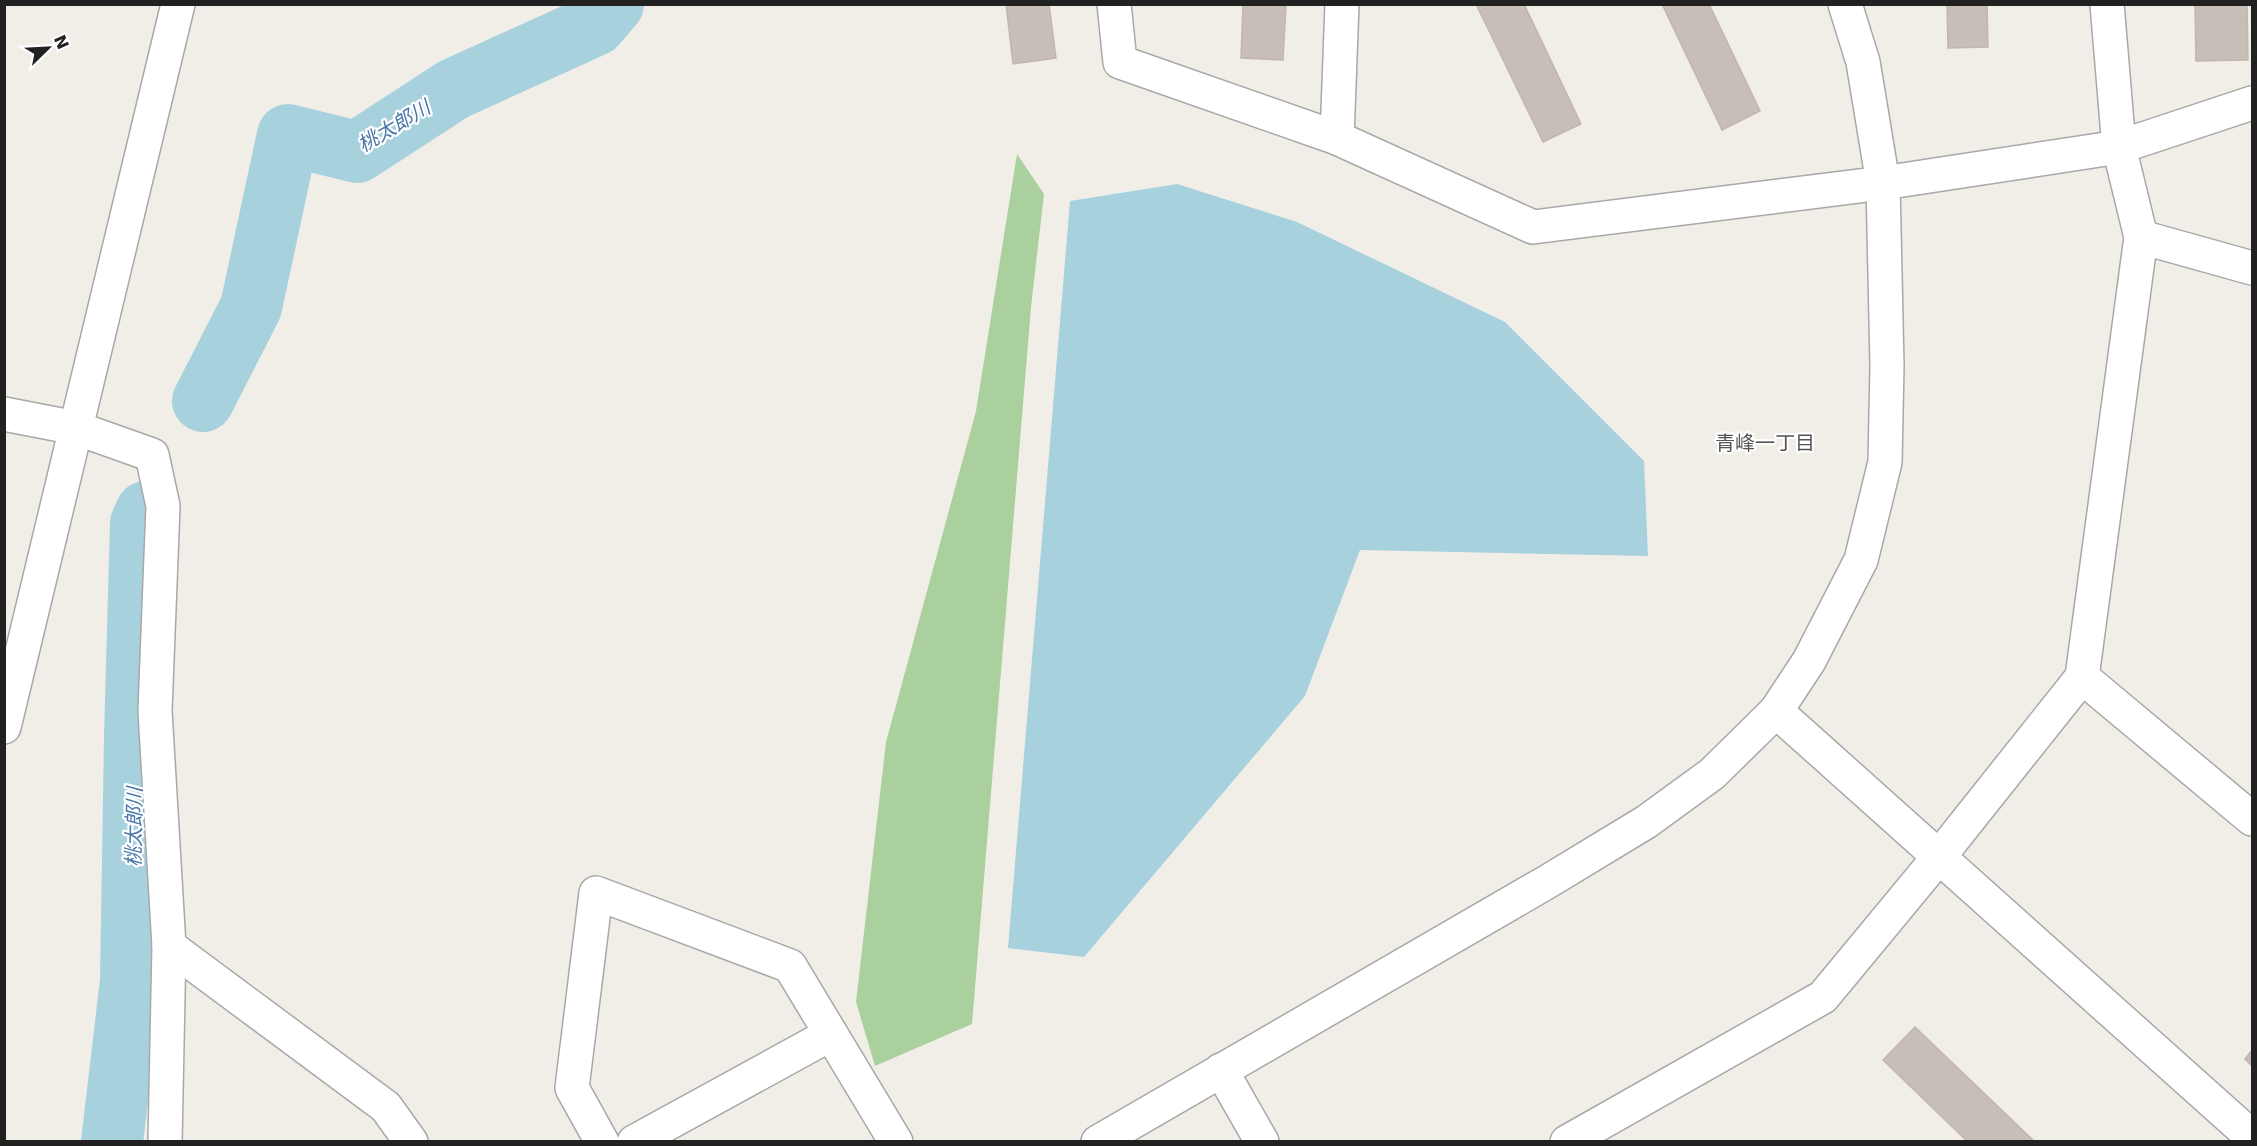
<svg xmlns="http://www.w3.org/2000/svg" width="2257" height="1146" viewBox="0 0 2257 1146" font-family="'DejaVu Sans','Noto Sans JP',sans-serif">
<style>
.forest{fill:#aad09d}
.water{fill:#a8d1de}
.lines{fill:none;stroke-linecap:round;stroke-linejoin:round}
.river{stroke:#a8d1de;stroke-width:62}
.building{fill:#c6beb7;stroke:#c3b6aa;stroke-width:1.5}
.minor-casing{stroke:#a8a8a8;stroke-width:36}
.tertiary-casing{stroke:#a8a8a8;stroke-width:36}
.minor{stroke:#fff;stroke-width:33}
.tertiary{stroke:#fff;stroke-width:33}
.labels{text-anchor:middle;dominant-baseline:central;stroke-width:4.5;stroke-linejoin:round;paint-order:stroke}
.water-label{font-size:20px;font-style:italic;fill:#4977aa;stroke:#fff}
.neighbourhood-label{font-size:20px;fill:#545454;stroke:#fff}
</style>
<rect width="100%" height="100%" fill="#f1eee8"/>
<polygon class="forest" points="1017,154 1044,194 1031,307 972,1024 875,1066 856,1002 886,742 976,411"/>
<polygon class="water" points="1177,184 1297,222 1505,322 1644,461 1648,556 1360,550 1305,696 1084,957 1008,948 1070,201"/>
<g class="lines">
<g class="river">
<polyline points="203,401 251,307 288,135 357,152 454,89 595,25 613,4"/>
<polyline points="112,1142 131,981 135,736 141,523 146,512"/>
</g>
</g>
<g class="building">
<polygon points="1006,4 1049,4 1056,58 1013,64"/>
<polygon points="1243,4 1286,4 1283,60 1241,58"/>
<polygon points="1476,4 1524,4 1581,124 1543,142"/>
<polygon points="1662,4 1709,4 1760,111 1722,130"/>
<polygon points="1947,4 1987,4 1988,47 1948,48"/>
<polygon points="2195,4 2247,4 2248,60 2196,61"/>
<polygon points="1915,1027 2035,1142 1968,1142 1883,1060"/>
<polygon points="2252,1050 2252,1066 2245,1059"/>
</g>
<g class="lines">
<g class="minor-casing">
<g id="minor">
<polyline points="1114,4 1120,62 1337,138 1533,227 1883,183 2119,147 2252,103"/>
<polyline points="1337,138 1342,4"/>
<polyline points="2141,237 2252,268"/>
<polyline points="4,414 76,428 152,455 163,506 155,711 169,946 386,1107 411,1142"/>
<polyline points="2082,677 2252,819"/>
<polyline points="1776,711 2252,1137"/>
<polyline points="4,727 178,4"/>
<polyline points="1221,1070 1262,1142"/>
<polyline points="165,1142 169,946"/>
<polyline points="602,1142 572,1088 596,893 790,966 896,1142"/>
<polyline points="634,1142 831,1034"/>
<polyline points="1567,1142 1823,997 1938,858 2082,677 2141,237 2119,147 2107,4"/>
</g>
</g>
<g class="tertiary-casing">
<polyline id="tertiary" points="1098,1142 1547,882 1646,822 1712,774 1776,711 1809,661 1861,560 1885,462 1887,366 1883,183 1863,62 1845,4"/>
</g>
<use href="#minor" class="minor"/>
<use href="#tertiary" class="tertiary"/>
</g>
<g class="labels">
<g class="water-label">
<text transform="translate(394 126) rotate(-31)">桃太郎川</text>
<text transform="translate(134 827) rotate(-89)">桃太郎川</text>
</g>
<g class="neighbourhood-label">
<text x="1765" y="443">青峰一丁目</text>
</g>
</g>
<rect width="2257" height="1146" fill="none" stroke="#212121" stroke-width="12"/>
<g transform="translate(48 48) rotate(66)" stroke="#ffffff" stroke-width="4.5" paint-order="stroke">
<path d="M0-4.5L10 22L0 15L-10 22Z" fill="#212121"/>
<text y="-9" font-size="16" font-weight="bold" text-anchor="middle" fill="#212121">N</text>
</g>
</svg>
